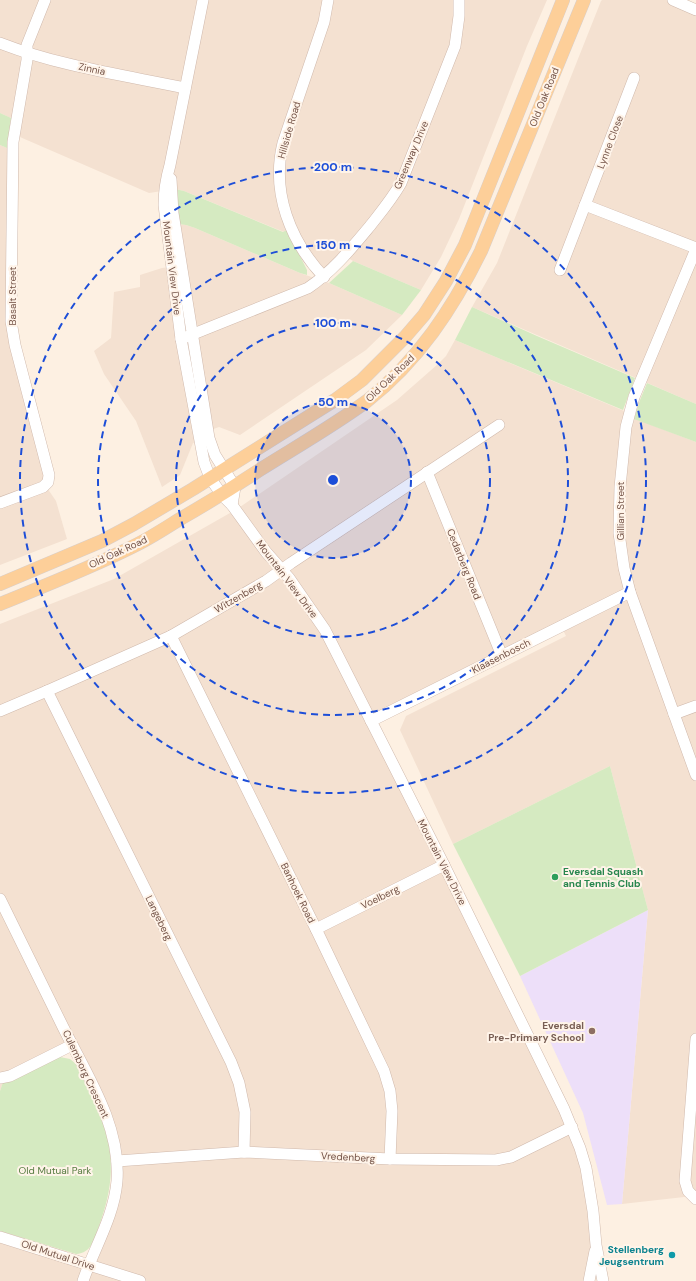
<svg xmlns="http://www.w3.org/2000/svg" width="696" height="1281" viewBox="0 0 696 1281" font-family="'DM Sans',sans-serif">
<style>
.residential{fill:#f4e1d1}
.education{fill:#eddff9}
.green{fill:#d5eac1}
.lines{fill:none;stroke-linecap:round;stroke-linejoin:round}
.minor-casing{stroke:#d0b9ac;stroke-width:12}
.major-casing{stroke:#d8cfcc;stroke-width:14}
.minor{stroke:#fff;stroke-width:11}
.major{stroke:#fdcf99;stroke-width:13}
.ring{fill:none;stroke:#1d4ed8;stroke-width:2;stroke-dasharray:7 5}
.leisure-dot{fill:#2e9e5b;stroke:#fff4e9;stroke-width:1.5}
.education-dot{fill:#8d6e63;stroke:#fff4e9;stroke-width:1.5}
.culture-dot{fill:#0f9aa8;stroke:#fff4e9;stroke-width:1.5}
.labels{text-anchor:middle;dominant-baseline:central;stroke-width:4;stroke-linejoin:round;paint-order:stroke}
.street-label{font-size:10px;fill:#755448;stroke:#fff4e9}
.leisure-label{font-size:10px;font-weight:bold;fill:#27864d;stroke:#fff4e9;text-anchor:start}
.education-label{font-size:10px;font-weight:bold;fill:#785e54;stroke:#fff4e9;text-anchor:end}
.park-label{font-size:10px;fill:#567b40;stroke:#fff4e9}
.culture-label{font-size:10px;font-weight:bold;fill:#0d838f;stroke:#fff4e9;text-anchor:end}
.centre{fill:#1d4ed8;stroke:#fff4e9;stroke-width:2}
.ring-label{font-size:12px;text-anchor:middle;font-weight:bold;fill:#1d4ed8;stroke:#fff4e9;stroke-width:4;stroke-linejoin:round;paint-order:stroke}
</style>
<rect width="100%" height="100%" fill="#fdf0e2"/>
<g class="residential">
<polygon points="0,0 547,0 527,46 459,219 441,257 421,290 353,261 345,256 323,277 284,232 184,191 175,189 149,193 13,134 15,120 0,113"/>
<polygon points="602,0 674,0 696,9 696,404 472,307 497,263 601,1"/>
<polygon points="0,145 12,150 11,321 49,472 45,485 56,501 67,539 0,565"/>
<polygon points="178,224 186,225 195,228 300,273 329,283 402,315 366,350 240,435 219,427 208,431"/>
<polygon points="171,267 199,441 193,443 180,475 162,487 136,421 104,374 94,351 111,338 114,292 140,287 140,275 162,268"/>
<polygon points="455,340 629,413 628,416 696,442 696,1199 693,1196 622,1204 648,910 610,766 453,844 400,730 406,716 566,636 561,626 371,721 572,1128 594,1226 587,1281 0,1281 0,1237 90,1266 113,1209 115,1144 72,1046 3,1082 0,1091 0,624 114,579 237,509 397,400 438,364 446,356"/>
</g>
<polygon class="education" points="648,910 622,1204 607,1205 583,1113 520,976"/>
<g class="green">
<polygon points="0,113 11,118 7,148 0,145"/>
<polygon points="175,189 184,191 283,232 287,230 307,270 307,275 300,273 195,228 186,225 178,224"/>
<polygon points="353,261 421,290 402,315 329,283"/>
<polygon points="472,307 537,336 635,378 623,410 455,340"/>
<polygon points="647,383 696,404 696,442 634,419 640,400"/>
<polygon points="610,766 648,910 520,976 453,844"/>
<path d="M60,1057L70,1059L76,1064C84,1081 95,1099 101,1117C116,1156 113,1188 99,1226C94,1239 92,1253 76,1254L0,1231V1091L3,1082Z"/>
</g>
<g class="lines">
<g class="minor-casing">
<g id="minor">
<path d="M203,0L170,165C166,179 164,191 164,205L181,339L204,462L210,478L222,495L232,505L266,552L289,578L325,630L444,865L564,1109L580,1148L586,1168L593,1211L596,1245L603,1281"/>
<polyline points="673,0 696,10"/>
<path d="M0,43C59,66 123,75 185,88"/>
<polyline points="171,179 173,213 209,438 215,455 235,487 232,505"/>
<polyline points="585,205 696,248"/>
<polyline points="696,249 634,397 626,427 620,487 619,533 624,568 630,592 696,775"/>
<polyline points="560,270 634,78"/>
<path d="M324,277C290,241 271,192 283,143L324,22L328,0"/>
<path d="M181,339L308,288C333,271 350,250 370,226C381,212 392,199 401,183L455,46L459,16V0"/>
<polyline points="427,472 502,656"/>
<polyline points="0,503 43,487 48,482 49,475 15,345 11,321 13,142 27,60 27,45 45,0"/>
<polyline points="171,636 316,929 384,1071 390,1091 392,1111 390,1159"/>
<polyline points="47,691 231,1062 239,1083 245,1112 244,1152"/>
<polyline points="0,711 47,691 171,636 266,581 291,563 499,425"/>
<polyline points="674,714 696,706"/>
<polyline points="371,721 630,592"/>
<path d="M0,899C21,942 42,984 63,1027C87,1075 121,1126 117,1181C114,1217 94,1248 83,1281"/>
<polyline points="316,929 444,865"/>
<polyline points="696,1039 685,1181 688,1191 696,1199"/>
<polyline points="0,1078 10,1076 72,1045"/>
<polyline points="117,1161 244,1152 390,1159 496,1160 511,1157 572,1127"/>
<polyline points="0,1237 140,1281"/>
<polyline points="589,1281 595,1251"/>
</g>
</g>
<g class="major-casing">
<g id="major">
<polyline points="0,584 102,541 134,524 193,489 335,400 362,380 405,337 424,315 446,281 465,245 563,0"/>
<path d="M0,604C44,586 90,568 132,547C149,539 164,529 180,519C208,503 234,487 261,469C296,447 333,426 367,401C418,361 453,308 481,251L584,0"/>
</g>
</g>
<use href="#minor" class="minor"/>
<use href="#major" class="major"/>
</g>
<circle cx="333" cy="480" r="78" fill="#1d4ed8" fill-opacity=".12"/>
<g class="ring">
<circle cx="333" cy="480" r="78"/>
<circle cx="333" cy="480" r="157"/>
<circle cx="333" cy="480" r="235"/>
<circle cx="333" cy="480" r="313"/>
</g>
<circle class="leisure-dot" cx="555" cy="877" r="4"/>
<circle class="education-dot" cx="592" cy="1031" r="4"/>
<circle class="culture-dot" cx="672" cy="1255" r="4"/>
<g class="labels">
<g class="street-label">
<text transform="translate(92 69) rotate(12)">Zinnia</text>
<text transform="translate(544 97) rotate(-68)">Old Oak Road</text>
<text transform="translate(289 130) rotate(-74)">Hillside Road</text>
<text transform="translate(610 142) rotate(-69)">Lynne Close</text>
<text transform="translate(411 155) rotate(-67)">Greenway Drive</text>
<text transform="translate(172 268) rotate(83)">Mountain View Drive</text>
<text transform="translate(12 296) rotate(-90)">Basalt Street</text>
<text transform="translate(390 378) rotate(-44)">Old Oak Road</text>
<text transform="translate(620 511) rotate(-90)">Gillian Street</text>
<text transform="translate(118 552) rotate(-25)">Old Oak Road</text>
<text transform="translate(464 564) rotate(68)">Cedarberg Road</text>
<text transform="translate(287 579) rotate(53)">Mountain View Drive</text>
<text transform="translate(238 597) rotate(-30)">Witzenberg</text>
<text transform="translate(501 656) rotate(-27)">Klaasenbosch</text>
<text transform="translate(442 862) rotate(63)">Mountain View Drive</text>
<text transform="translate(298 893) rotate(64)">Banhoek Road</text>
<text transform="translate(380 897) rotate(-26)">Voelberg</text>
<text transform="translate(159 918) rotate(64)">Langeberg</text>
<text transform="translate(86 1074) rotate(65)">Culemborg Crescent</text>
<text transform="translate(348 1157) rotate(3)">Vredenberg</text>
<text transform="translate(58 1255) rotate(18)">Old Mutual Drive</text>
</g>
<g class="leisure-label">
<text x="563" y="871">Eversdal Squash<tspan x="563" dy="12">and Tennis Club</tspan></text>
</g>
<g class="education-label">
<text x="584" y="1025">Eversdal<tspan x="584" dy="12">Pre-Primary School</tspan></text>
</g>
<g class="park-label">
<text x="55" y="1170">Old Mutual Park</text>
</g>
<g class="culture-label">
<text x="664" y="1249">Stellenberg<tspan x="664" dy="12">Jeugsentrum</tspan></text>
</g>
</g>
<circle cx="333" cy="480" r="6" class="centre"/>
<g class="ring-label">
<text x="333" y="171">200 m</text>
<text x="333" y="249">150 m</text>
<text x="333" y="327">100 m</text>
<text x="333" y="406">50 m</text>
</g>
</svg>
